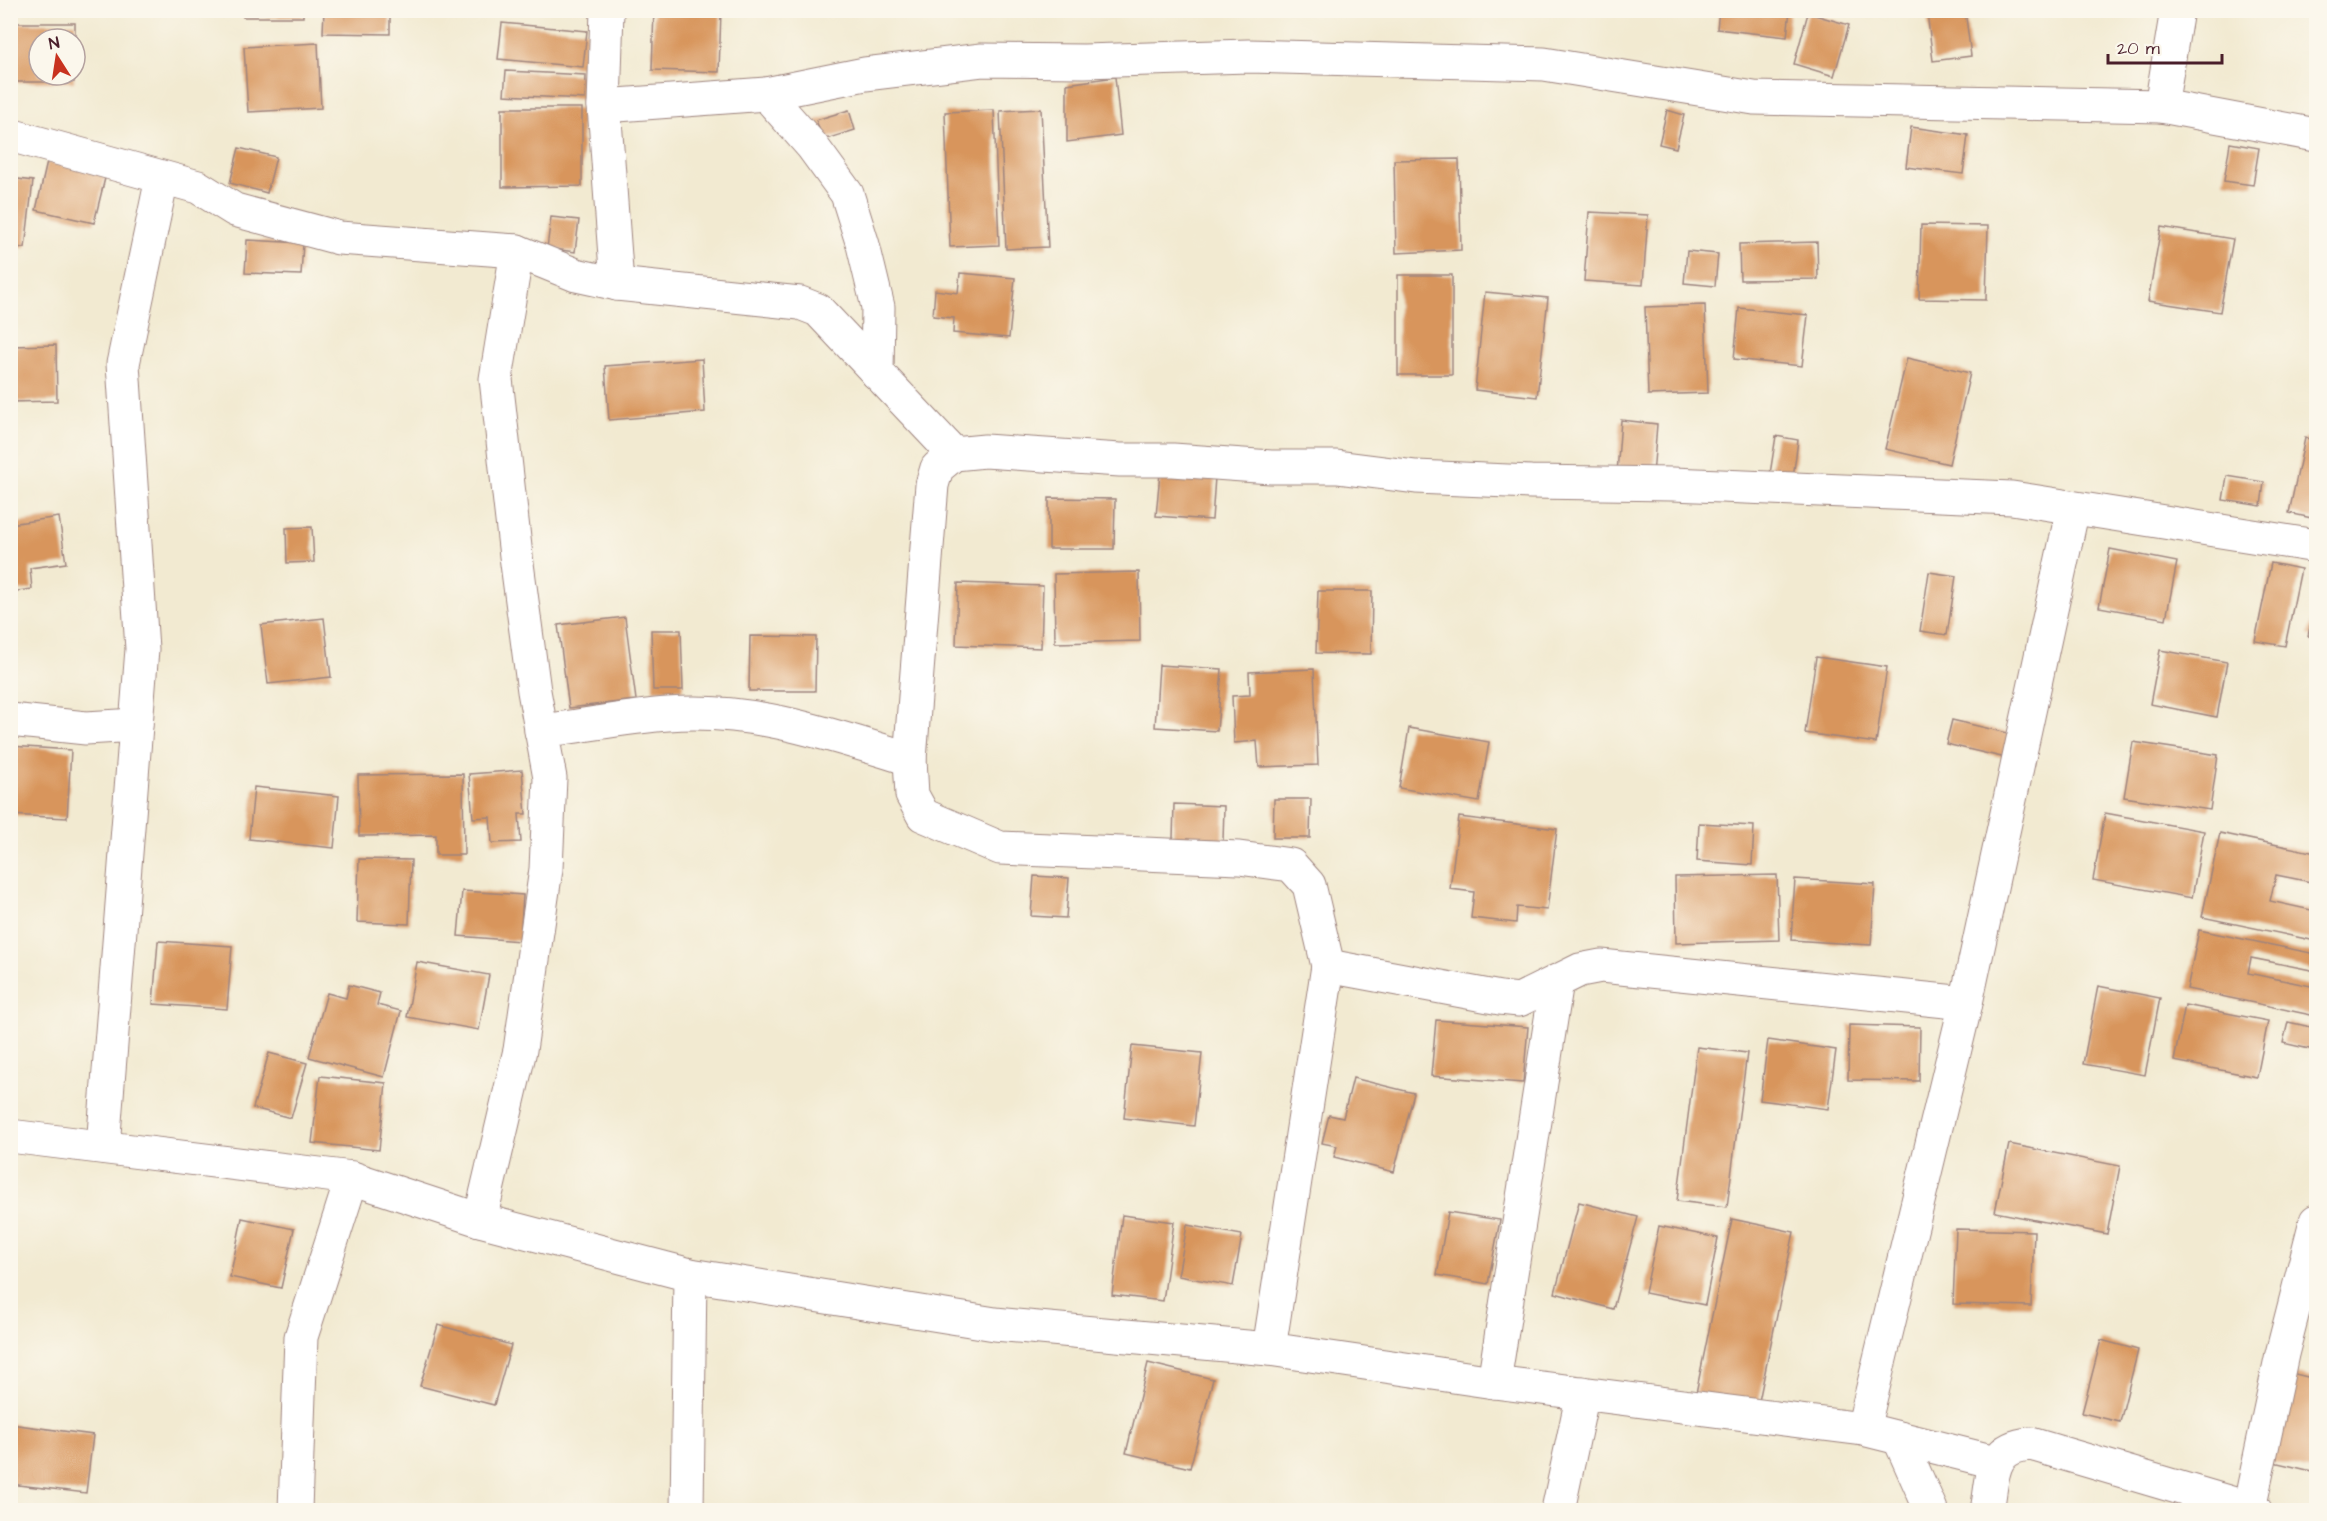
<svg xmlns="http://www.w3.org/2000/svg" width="2327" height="1521" viewBox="0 0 2327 1521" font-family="'Architects Daughter',sans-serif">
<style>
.building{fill:#d8955c}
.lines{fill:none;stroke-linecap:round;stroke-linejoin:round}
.minor-casing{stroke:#9e847e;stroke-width:35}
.minor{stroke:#fff;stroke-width:33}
</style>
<rect width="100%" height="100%" fill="#fbf7ec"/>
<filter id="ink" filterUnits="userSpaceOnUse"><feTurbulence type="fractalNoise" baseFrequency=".0167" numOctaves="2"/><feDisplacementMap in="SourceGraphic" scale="12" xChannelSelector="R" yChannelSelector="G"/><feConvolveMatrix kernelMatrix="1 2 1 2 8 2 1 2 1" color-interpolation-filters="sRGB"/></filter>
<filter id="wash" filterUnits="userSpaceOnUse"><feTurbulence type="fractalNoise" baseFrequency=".008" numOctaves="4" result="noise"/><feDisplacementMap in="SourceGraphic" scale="24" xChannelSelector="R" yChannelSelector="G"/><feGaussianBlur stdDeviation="1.35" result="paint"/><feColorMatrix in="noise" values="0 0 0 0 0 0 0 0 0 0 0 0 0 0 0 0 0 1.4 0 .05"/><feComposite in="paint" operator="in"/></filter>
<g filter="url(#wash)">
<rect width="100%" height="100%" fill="#f2ead1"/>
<g id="blocks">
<g class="building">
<rect x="243" y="10" width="60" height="7"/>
<polygon points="324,10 390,10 390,34 323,33"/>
<polygon points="654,10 721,10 719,72 652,70"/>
<polygon points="1039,10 1059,10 1059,13 1039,12"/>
<polygon points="1719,10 1790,10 1787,37 1717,29"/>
<polygon points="1937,10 1965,10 1971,56 1933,61 1927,12"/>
<polygon points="2264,10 2285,10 2284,16"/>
<polygon points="1808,13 1849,25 1834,76 1794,64"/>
<polygon points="10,23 75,23 75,39 39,39 39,75 74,75 74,82 10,82"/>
<polygon points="502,23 587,31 583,67 498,59"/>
<polygon points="318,43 321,108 248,112 244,47"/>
<polygon points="506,71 586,75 585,99 504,95"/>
<polygon points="1115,77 1121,135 1067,142 1067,84"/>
<polygon points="502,108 582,108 582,186 502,187"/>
<polygon points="1041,109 1048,247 1006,249 1000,111"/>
<polygon points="849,110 855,130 823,140 816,120"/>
<polygon points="994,110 999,245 950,247 945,112"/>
<polygon points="1667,110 1684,115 1676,148 1659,144"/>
<polygon points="1911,127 1968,135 1963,174 1906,167"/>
<polygon points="2230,143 2259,148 2253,185 2224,181"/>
<polygon points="239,148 276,157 267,193 230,183"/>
<polygon points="1459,159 1461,250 1396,253 1394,160"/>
<polygon points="47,162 106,174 94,223 36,210"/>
<polygon points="10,178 33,181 25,248 10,247"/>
<polygon points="1589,212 1648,215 1643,285 1584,281"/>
<polygon points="551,217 579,220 575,252 547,248"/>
<polygon points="1921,225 1988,226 1986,300 1919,299"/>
<polygon points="2161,227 2233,239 2220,312 2148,301"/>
<polygon points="247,240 303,243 301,275 245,273"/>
<polygon points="1817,242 1818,279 1740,280 1739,244"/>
<polygon points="1687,251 1718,254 1715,286 1684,283"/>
<polygon points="960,273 1015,278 1009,338 953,333 954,318 933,316 935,290 958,293"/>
<rect x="1398" y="275" width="54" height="100"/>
<polygon points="1485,292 1548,298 1537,397 1475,390"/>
<polygon points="1705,305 1708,393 1648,395 1645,307"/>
<polygon points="1739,308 1808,315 1802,366 1734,359"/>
<polygon points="56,345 57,401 10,402 10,346"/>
<polygon points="1907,358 1970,373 1949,464 1885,449"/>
<polygon points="702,359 705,412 609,420 605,366"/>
<polygon points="1621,420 1657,424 1653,476 1617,473"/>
<polygon points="1776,436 1798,440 1793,478 1770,474"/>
<polygon points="2305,438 2316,440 2316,519 2289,513"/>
<polygon points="1160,473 1215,477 1212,520 1156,516"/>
<polygon points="2227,476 2264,482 2261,506 2223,500"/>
<polygon points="1049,498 1115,499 1114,549 1049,549"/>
<polygon points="59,517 66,563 30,568 32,589 10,592 10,524"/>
<polygon points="312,527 314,562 287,563 286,528"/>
<polygon points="2110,549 2177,562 2166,619 2099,607"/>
<polygon points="2271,563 2301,569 2285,646 2255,641"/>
<polygon points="1139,572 1140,641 1055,643 1054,574"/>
<polygon points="1929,572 1956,576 1947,635 1920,631"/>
<polygon points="958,583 1043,586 1041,648 956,645"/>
<polygon points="1318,591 1372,591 1371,654 1316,653"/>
<polygon points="2316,601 2316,638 2308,636"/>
<polygon points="625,617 636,700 569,708 558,625"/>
<polygon points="324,618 331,677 268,684 261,625"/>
<polygon points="651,630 681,630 683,690 653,690"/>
<polygon points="750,636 816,637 815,691 749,691"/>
<polygon points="2160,650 2227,662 2217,717 2150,704"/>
<polygon points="1816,657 1887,667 1876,743 1805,733"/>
<polygon points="1159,665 1222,669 1217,731 1155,727"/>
<polygon points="1314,669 1318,765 1259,767 1257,741 1234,743 1232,696 1250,695 1249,672"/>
<polygon points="1952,720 2012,734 2006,758 1946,744"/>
<polygon points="1409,728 1489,742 1479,802 1399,788"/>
<polygon points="2133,742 2218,755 2210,810 2124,797"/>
<polygon points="10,746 71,750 67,818 10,815"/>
<polygon points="522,770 526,814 519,814 521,842 492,843 490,817 473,818 469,774"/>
<polygon points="463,774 464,855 436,855 436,835 359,836 358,775"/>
<polygon points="254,787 339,796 334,848 249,839"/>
<polygon points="1274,799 1311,799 1310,838 1273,838"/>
<polygon points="1174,804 1224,806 1223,841 1173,839"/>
<polygon points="2105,813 2204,831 2192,898 2093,880"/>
<polygon points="1459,817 1557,829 1547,910 1517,907 1516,923 1471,918 1474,892 1450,889"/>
<polygon points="1699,823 1754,826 1752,865 1697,861"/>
<polygon points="2220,833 2316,853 2316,883 2276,875 2270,901 2316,911 2316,941 2202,917"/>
<polygon points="359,859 411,860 409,924 357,922"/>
<polygon points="1777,875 1779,940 1676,943 1675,877"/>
<polygon points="1034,876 1069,878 1066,918 1031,916"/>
<polygon points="1795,879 1875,884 1871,945 1791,940"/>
<polygon points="462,891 523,895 520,941 458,936"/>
<polygon points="2199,930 2316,954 2316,971 2251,958 2248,973 2316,987 2316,1016 2187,989"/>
<polygon points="158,941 232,946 227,1009 153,1004"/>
<polygon points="417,962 489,975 479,1030 407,1017"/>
<polygon points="349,985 380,993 377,1005 401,1011 384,1077 309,1057 327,993 346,998"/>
<polygon points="2098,986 2160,998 2145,1075 2083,1064"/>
<polygon points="2185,1005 2268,1021 2257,1077 2174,1061"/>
<polygon points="1436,1020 1528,1027 1523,1083 1431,1076"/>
<polygon points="2288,1022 2316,1028 2314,1050 2283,1043"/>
<polygon points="1849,1025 1920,1027 1919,1081 1848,1080"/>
<polygon points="1768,1040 1836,1050 1828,1109 1760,1100"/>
<polygon points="1132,1046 1202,1053 1194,1126 1124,1118"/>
<polygon points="1697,1047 1747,1053 1727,1207 1677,1201"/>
<polygon points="269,1053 307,1063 291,1118 253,1108"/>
<polygon points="320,1076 386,1083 379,1150 312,1143"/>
<polygon points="1353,1078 1414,1093 1394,1172 1334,1157 1337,1146 1322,1143 1329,1115 1343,1118"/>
<polygon points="2009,1144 2120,1166 2107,1234 1995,1212"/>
<polygon points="1579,1202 1638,1217 1613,1309 1555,1293"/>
<polygon points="1448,1212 1500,1220 1488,1284 1437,1275"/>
<polygon points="1122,1215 1174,1222 1163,1301 1112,1295"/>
<polygon points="242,1218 294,1229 281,1288 230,1277"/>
<polygon points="1732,1219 1794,1232 1758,1406 1696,1393"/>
<polygon points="1187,1225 1242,1235 1233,1286 1178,1276"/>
<polygon points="1659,1226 1718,1238 1705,1305 1645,1293"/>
<polygon points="1956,1229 2034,1231 2031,1306 1953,1304"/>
<polygon points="438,1325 511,1345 494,1405 420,1386"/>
<polygon points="2101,1340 2138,1350 2120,1422 2082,1413"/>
<polygon points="1148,1363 1213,1379 1190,1468 1126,1453"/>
<polygon points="2291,1373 2316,1379 2316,1472 2269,1461"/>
<polygon points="10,1424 93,1435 86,1493 10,1484"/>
</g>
</g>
</g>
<g filter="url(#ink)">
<use href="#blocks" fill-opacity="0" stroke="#9e847e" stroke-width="1.5"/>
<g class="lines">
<g class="minor-casing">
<g id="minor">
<polyline points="607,10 604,106 617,284"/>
<polyline points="766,94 812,146 847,194 863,245 878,307 877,373"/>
<polyline points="604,106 766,94 865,74 982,60 1084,61 1248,56 1544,64 1754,98 2161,106 2316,135"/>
<polyline points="2161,106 2177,10"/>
<polyline points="10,135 198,187 235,210 339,238 517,251 496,379 516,556 534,691 550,778 546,869 520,1050 480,1220"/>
<polyline points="517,251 576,275 617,284 800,303 818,310 954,454"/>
<polyline points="10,720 86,728 136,725"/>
<path d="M541,731C583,726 626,717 668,714C752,707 832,735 910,759"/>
<polyline points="1328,966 1309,885 1291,865 1239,858 1000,848 923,815 912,795 910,759 932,485 937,468 954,454 985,451 1120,460 1173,460 1271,467 1337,467 1416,477 1531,482 1673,484 2012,498 2316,546"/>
<polyline points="1966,1003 1601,966 1580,970 1519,1000 1500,998 1328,966 1269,1349 1494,1382 1863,1429 1995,1462"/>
<polyline points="10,1136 352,1178 480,1220 690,1275 687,1510"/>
<polyline points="103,1147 142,649 123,364 162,178"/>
<polyline points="690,1275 995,1324 1269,1349"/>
<polyline points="1494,1382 1557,981"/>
<polyline points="1863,1429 1966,1003 2073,508"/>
<polyline points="1899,1438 1931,1510"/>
<polyline points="2249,1509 2282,1354 2316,1221"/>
<polyline points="295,1510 301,1337 352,1178"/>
<polyline points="1558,1510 1583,1393"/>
<path d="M1987,1510C1994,1477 1988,1447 2031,1444L2255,1510"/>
</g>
</g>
<use href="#minor" class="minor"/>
</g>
</g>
<rect width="2327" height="1521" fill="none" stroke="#fbf7ec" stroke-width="36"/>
<g transform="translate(57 57) rotate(348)"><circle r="28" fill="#fbf7ec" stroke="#b4a19f" stroke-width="1.5"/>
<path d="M0-4.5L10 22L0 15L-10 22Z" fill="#c8321e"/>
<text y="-9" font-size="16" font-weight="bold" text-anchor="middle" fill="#4a1f2b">N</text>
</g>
<path d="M2108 54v9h114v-9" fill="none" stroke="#4a1f2b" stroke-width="3"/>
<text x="2117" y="54" font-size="18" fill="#4a1f2b" stroke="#fbf7ec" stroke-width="4.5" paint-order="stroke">20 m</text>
</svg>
